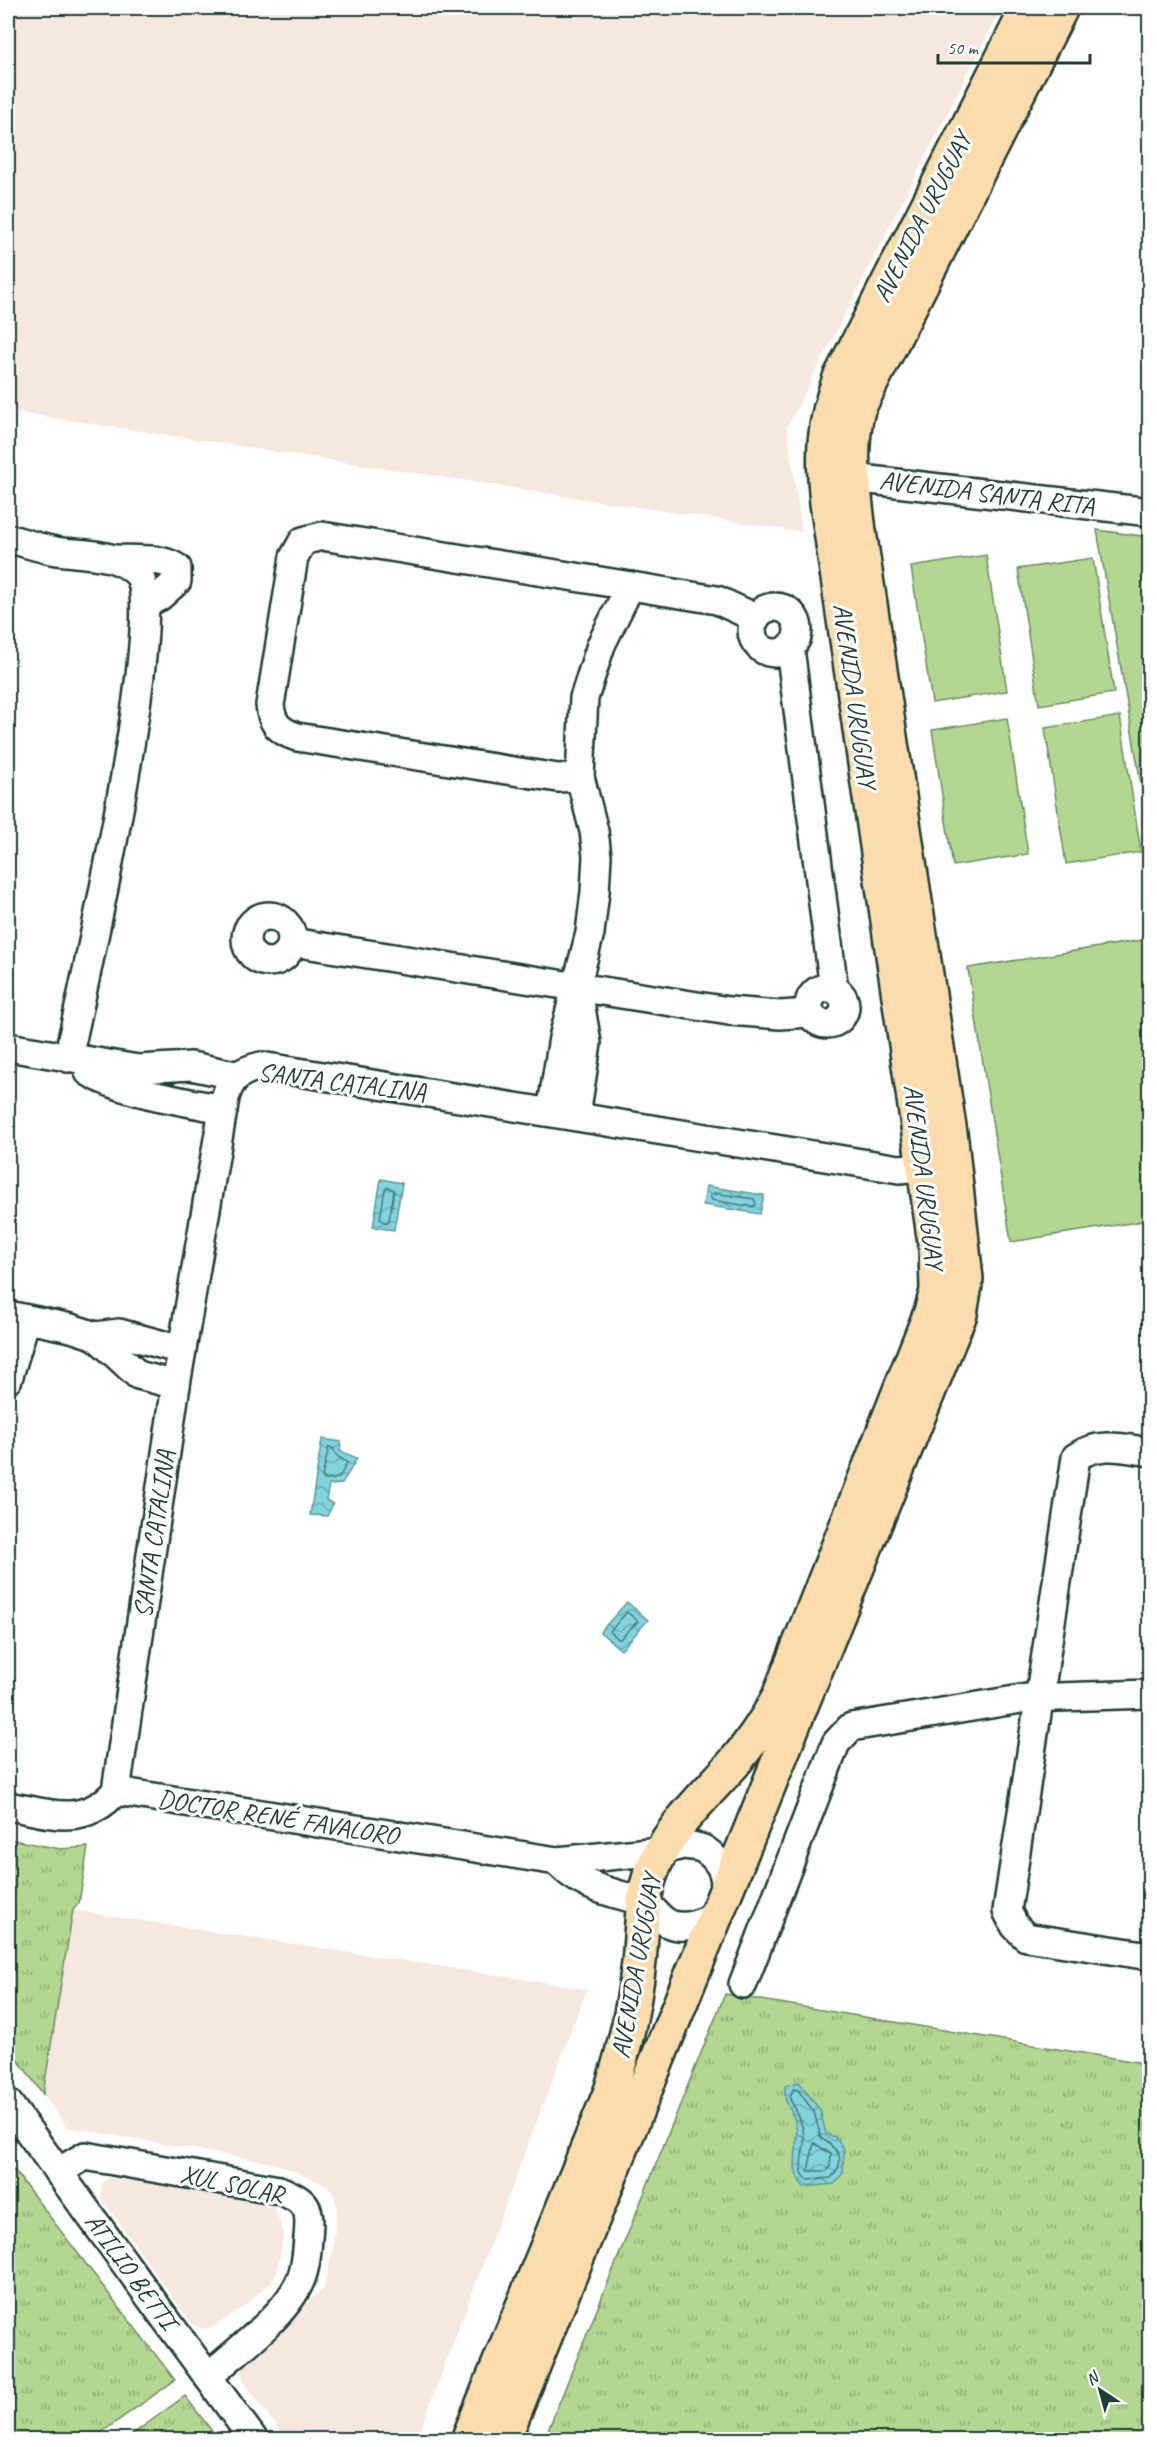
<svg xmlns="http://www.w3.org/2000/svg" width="1157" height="2447" viewBox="0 0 1157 2447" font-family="Caveat,sans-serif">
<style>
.built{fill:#f7e8df}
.grass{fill:url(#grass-tufts);stroke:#698a62;stroke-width:1.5}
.pitch{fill:#b3d691;stroke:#698a62;stroke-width:1.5}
.water{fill:url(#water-waves);stroke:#5b979a;stroke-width:1.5}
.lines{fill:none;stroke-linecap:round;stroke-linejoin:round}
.shore{stroke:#477978;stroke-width:1.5}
.minor-casing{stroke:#1f3d34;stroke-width:32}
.major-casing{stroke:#1f3d34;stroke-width:38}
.minor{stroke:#fff;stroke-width:27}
.major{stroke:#fcdcac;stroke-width:33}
.labels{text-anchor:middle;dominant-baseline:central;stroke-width:6;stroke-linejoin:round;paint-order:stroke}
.street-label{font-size:26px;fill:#1f3d34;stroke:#fff}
</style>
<defs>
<pattern id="grass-tufts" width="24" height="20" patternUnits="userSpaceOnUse" patternTransform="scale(1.5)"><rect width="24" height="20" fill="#b3d691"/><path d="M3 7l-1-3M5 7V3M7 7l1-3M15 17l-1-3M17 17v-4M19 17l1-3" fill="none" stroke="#91af77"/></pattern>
<pattern id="water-waves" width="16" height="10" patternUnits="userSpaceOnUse" patternTransform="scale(1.5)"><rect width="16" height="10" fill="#83d3de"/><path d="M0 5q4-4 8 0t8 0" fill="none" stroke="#6bacb5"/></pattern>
</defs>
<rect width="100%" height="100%" fill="#fff"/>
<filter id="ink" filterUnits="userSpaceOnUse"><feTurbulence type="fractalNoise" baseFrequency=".0167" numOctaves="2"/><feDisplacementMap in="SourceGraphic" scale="12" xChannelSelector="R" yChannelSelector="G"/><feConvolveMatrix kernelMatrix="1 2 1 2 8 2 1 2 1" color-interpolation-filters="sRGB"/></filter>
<g filter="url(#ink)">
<g class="built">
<polygon points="8,8 1001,8 787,428 802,532 8,411"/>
<polygon points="73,1910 587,1989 417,2439 286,2439 243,2382 241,2361 324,2288 333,2247 337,2208 333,2194 327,2185 277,2164 67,2127 43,2094"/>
<polygon points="121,2177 274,2207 284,2234 277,2272 270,2283 243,2307 214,2327 203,2329 193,2325 101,2198 102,2183 109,2178"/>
</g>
<g class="grass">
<polygon points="8,1839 60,1849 88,1847 79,1903 73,1910 43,2094 8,2046"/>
<polygon points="725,1994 1149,2064 1149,2439 544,2440"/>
<polygon points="14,2170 175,2380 92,2439 8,2439 8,2175"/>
<polygon points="185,2396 218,2439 126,2439"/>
</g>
<g class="pitch">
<polygon points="1097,530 1149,537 1149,830"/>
<polygon points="986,555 1007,691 932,703 911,567"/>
<polygon points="1093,558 1114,693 1039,705 1018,569"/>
<polygon points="1120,716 1141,852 1066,864 1045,728"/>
<polygon points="1007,718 1028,854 953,866 932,730"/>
<polygon points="1149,939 1149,1220 1011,1242 968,968"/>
</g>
<g class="water">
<polygon points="381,1179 402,1183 394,1230 373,1227"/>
<polygon points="706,1186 764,1195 760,1214 703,1205"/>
<polygon points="322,1439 341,1442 340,1451 357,1458 342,1484 329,1485 326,1500 333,1504 327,1516 310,1515"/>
<polygon points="627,1602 648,1620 621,1650 600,1632"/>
<path d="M799,2082L820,2110L826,2134L835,2137L844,2149L843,2173L834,2184L804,2187C786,2168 802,2145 795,2121C790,2105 784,2106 785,2086Z"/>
</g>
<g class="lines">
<g class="shore">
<polygon points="388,1187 394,1190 389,1221 386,1223 380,1219 385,1189"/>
<polygon points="714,1193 754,1199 756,1204 753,1207 712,1200 710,1196"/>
<polygon points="329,1447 333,1448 336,1455 347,1463 339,1478 325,1480 322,1477"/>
<polygon points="627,1612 638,1621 619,1640 610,1631"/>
<path d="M793,2089L798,2090L814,2112L821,2138C838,2149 848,2159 831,2178L808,2180C794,2169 806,2151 804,2135C802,2121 797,2111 790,2099Z"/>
<polygon points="814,2143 831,2154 830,2167 827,2171 808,2171"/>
</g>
<g class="minor-casing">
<g id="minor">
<polyline points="835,476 1150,512"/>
<path d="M8,538C24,543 40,548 56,551C83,555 118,552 138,574C169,608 82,994 68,1058"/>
<path d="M116,559C135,560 162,557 177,568V581L159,597L145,604"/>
<circle cx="775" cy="630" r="23"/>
<polyline points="790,648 834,989"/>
<path d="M580,777L558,778L297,737C279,731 272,724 270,705L294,557L303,541L322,536L717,600L756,618"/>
<circle cx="269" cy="939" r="23"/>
<polyline points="292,942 729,1011 780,1015 809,1013"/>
<circle cx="827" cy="1006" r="18"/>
<polyline points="8,1047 138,1069 191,1066 235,1075"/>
<path d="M89,1072C119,1092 187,1102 223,1109"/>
<polyline points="551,1112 563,1038 590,933 595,892 597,856 594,831 580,777 584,698 601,645 630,586"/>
<polyline points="576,1116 587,1043 579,996"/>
<polyline points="8,1315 71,1328 96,1336 138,1375 176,1385"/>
<polyline points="96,1336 119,1333 182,1350"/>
<polyline points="8,1379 26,1319"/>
<path d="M1150,1452C1123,1448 1100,1441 1076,1457L1007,1911L1015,1926L1026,1937L1150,1956"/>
<path d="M116,1791L176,1385L225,1098C231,1077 240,1071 261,1066L899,1169L943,1165"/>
<polyline points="116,1791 557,1861"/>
<path d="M8,1806C49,1813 84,1828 116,1791"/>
<path d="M683,1845C689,1846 699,1846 705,1850C743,1875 723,1930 678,1926C659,1925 654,1904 638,1900C606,1891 579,1886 557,1861L660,1851Z"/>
<polyline points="743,1984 836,1743 851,1727 1027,1698 1150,1694"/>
<polyline points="8,2103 254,2440"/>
<path d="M58,2172L85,2156L279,2190C308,2202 311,2207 308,2238C307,2252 306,2266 301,2279C286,2316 237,2350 208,2377"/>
</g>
</g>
<g class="major-casing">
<g id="major">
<path d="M468,2440L611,2091C625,2048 634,2007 639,1962C642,1934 641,1902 650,1876C665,1831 703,1798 734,1763C751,1743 765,1722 778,1699L931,1312L937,1291L936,1250L827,503C822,455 823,424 840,378L1028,8"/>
<path d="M503,2440L960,1314L966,1279L951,1140L859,531C854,490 848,450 858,409L1061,8"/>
</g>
</g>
<use href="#minor" class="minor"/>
<use href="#major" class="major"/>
</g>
</g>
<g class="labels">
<g class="street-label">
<text transform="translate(922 217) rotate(-63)">AVENIDA URUGUAY</text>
<text transform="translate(987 493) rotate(7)">AVENIDA SANTA RITA</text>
<text transform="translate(855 696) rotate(82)">AVENIDA URUGUAY</text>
<text transform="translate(342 1082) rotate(7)">SANTA CATALINA</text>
<text transform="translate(924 1177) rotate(83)">AVENIDA URUGUAY</text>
<text transform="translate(154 1534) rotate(-82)">SANTA CATALINA</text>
<text transform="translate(278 1817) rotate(9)">DOCTOR RENÉ FAVALORO</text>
<text transform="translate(636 1966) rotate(-80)">AVENIDA URUGUAY</text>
<text transform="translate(232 2184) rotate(12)">XUL SOLAR</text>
<text transform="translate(131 2271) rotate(54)">ATILIO BETTI</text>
</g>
</g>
<rect width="1157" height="2447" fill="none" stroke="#fff" stroke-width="30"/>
<rect x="15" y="15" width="1127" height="2417" fill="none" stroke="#1f3d34" stroke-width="2" filter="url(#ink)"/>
<g transform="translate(1100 2390) rotate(324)" stroke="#ffffff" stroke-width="4.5" paint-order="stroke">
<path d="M0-4.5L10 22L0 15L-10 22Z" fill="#1f3d34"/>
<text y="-9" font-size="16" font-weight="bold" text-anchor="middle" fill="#1f3d34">N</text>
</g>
<path d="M938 54v9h152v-9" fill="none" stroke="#1f3d34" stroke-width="3"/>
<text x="947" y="54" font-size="18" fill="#1f3d34" stroke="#ffffff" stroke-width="4.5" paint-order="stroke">50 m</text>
</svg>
